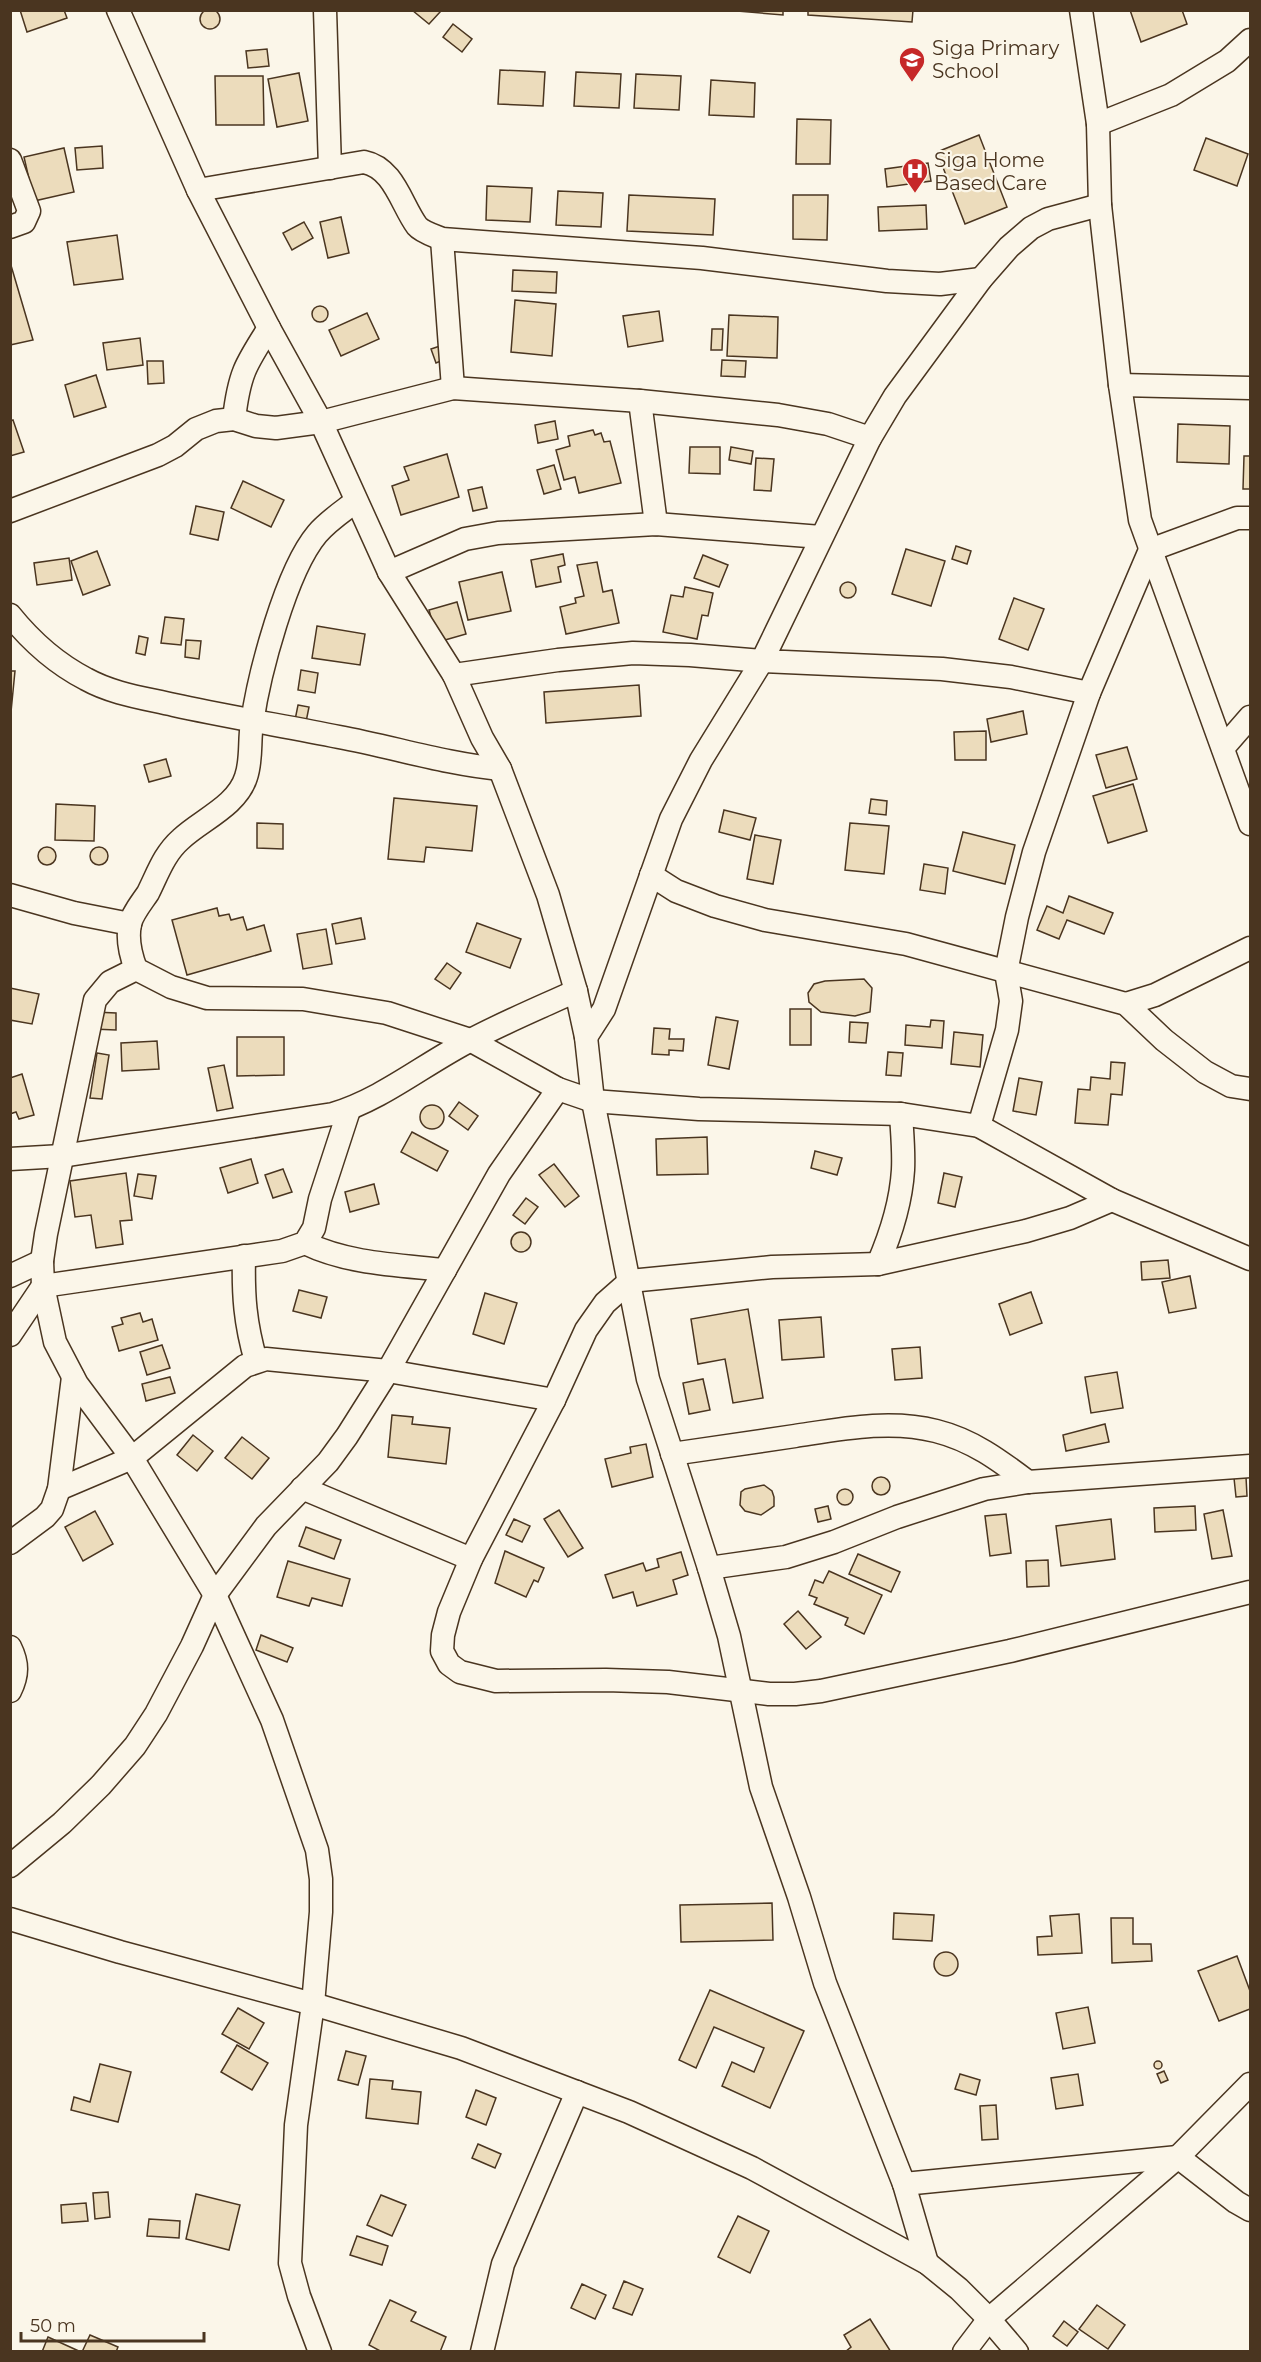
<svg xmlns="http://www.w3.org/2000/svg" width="1261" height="2362" viewBox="0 0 1261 2362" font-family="Montserrat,sans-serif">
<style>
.building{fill:#ecdcbc;stroke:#4a3520;stroke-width:1.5}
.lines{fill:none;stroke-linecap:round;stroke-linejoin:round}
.minor-casing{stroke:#4a3520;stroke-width:25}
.minor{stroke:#fbf6e9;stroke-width:22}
.labels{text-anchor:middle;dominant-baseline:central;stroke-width:4.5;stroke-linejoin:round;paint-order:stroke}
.poi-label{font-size:20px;fill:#4a3520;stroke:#fbf6e9;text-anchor:start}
</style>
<rect width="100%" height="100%" fill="#fbf6e9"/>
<g class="building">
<circle cx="210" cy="19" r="10"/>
<polygon points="20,10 64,10 67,18 27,32"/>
<polygon points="412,10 438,10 440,12 429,24"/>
<polygon points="725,10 783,10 783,15"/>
<polygon points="808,10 913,10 912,22 808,15"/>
<polygon points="1130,10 1182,10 1187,24 1141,42"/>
<polygon points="453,24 472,39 462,52 443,37"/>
<polygon points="267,49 269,66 248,68 246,51"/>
<polygon points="500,70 545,72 543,106 498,104"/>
<polygon points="576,72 621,74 619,108 574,106"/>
<polygon points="299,73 308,121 277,127 268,79"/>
<polygon points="636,74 681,76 679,110 634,108"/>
<polygon points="215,76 263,76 264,125 216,125"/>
<polygon points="711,80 755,83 754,117 709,115"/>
<polygon points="797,119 831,120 830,164 796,164"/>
<polygon points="979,135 1007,207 965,224 937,152"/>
<polygon points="1206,138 1248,154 1237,186 1194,170"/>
<polygon points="102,146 103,168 77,170 75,148"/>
<polygon points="64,148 74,192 34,201 24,157"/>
<polygon points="928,163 931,181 887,187 885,169"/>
<polygon points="487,186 532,188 530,222 486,220"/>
<polygon points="558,191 603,193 601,227 556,225"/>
<polygon points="629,195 715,199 713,235 627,231"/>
<polygon points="793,195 828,195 827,240 793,239"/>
<polygon points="926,205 927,229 879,231 878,207"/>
<polygon points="341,217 349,253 328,258 320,222"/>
<polygon points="304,222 313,238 292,250 283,233"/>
<polygon points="117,235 123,279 74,285 67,242"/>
<polygon points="10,262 33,340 10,345"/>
<polygon points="513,270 557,272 556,293 512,291"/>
<polygon points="515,300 556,304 552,356 511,352"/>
<circle cx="320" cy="314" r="8"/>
<polygon points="659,311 663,341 628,347 623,316"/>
<polygon points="367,313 379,339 341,356 329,330"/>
<polygon points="729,315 778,317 777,358 727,356"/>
<polygon points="712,329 723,329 722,350 711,350"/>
<polygon points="140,338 143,365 107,370 103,343"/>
<polygon points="443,345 448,358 436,363 431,349"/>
<polygon points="722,360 746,361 745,377 721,376"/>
<polygon points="147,361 163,361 164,383 148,384"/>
<polygon points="96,375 106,407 74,417 65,385"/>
<polygon points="13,420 24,452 10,456 10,421"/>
<polygon points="555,421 558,439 538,443 535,425"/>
<polygon points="1178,424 1230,426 1229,464 1177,462"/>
<polygon points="593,430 595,435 601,433 604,442 610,441 621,483 579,493 575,477 564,480 556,450 570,446 568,436"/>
<polygon points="690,447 720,447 720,474 689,473"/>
<polygon points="731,447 753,451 751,464 729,460"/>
<polygon points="447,454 459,497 401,515 392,486 409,480 404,467"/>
<polygon points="1244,456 1250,456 1250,489 1243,489"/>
<polygon points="756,458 774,459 771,491 754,490"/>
<polygon points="554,465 561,489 544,494 537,470"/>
<polygon points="243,481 284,500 271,527 231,508"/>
<polygon points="482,487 487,508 473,511 468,490"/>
<polygon points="196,506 224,512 218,540 190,534"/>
<polygon points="956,546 971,551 967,564 952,559"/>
<polygon points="906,549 945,561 931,606 892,594"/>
<polygon points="97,551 110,585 83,595 71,561"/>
<polygon points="563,554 565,565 558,567 561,582 536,587 531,560"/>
<polygon points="703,555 728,565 719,587 694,578"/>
<polygon points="69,558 72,580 37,585 34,563"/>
<polygon points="597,562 603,592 612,590 619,623 566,634 560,607 576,603 575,598 584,596 577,565"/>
<polygon points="502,572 511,611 468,620 459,582"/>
<circle cx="848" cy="590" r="8"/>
<polygon points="685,587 713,593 708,616 702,615 697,639 663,632 671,595 683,597"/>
<polygon points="1014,598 1044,609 1028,650 999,639"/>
<polygon points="457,602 466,634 438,642 429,610"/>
<polygon points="165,617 184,619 181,645 161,643"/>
<polygon points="317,626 365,634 360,665 312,658"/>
<polygon points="139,636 148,638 145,655 136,653"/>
<polygon points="186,640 201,641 199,659 185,657"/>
<polygon points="301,670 318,673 315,693 298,690"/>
<polygon points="10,671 15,671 10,722"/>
<polygon points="639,685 641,716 546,723 544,692"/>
<polygon points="298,705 309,707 306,722 295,720"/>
<polygon points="1023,711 1027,734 991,742 987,719"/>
<polygon points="986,731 986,760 955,760 954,732"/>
<polygon points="1127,747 1137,779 1106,788 1096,755"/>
<polygon points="166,759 171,776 149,782 144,765"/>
<polygon points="1133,784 1147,831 1108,843 1093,796"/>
<polygon points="394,798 477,806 472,851 426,847 424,862 388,859"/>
<polygon points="871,799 887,801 886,815 869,813"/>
<polygon points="56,804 95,806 94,841 55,840"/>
<polygon points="724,810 756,818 750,840 719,832"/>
<polygon points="257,823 283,824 283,849 257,848"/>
<polygon points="850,823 889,826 884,874 845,870"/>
<polygon points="963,832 1015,845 1005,884 953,871"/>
<polygon points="755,835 781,840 773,884 747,879"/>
<circle cx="47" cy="856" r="9"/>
<circle cx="99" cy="856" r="9"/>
<polygon points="924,864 948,868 945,894 920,890"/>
<polygon points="1069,896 1113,913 1104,934 1067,920 1059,939 1037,930 1047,906 1063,913"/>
<polygon points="217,908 219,916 229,914 231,920 243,917 247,930 264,925 271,951 187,975 172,920"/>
<polygon points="361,918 365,939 336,944 332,924"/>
<polygon points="477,923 521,939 510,968 466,952"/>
<polygon points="326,929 332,964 303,969 297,934"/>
<polygon points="447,963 461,973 450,989 435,979"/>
<polygon points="864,979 872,988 870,1012 855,1016 821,1012 809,1002 808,993 814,984 825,981"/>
<polygon points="10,988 39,994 32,1024 10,1020"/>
<rect x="790" y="1009" width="21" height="36"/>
<polygon points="94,1012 116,1013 116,1030 93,1029"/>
<polygon points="716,1017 738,1021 729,1069 708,1065"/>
<polygon points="931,1020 944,1021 942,1048 905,1045 906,1025 930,1027"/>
<polygon points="850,1022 868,1023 866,1043 849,1042"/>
<polygon points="654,1028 670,1029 669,1039 684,1039 683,1051 669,1050 669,1055 652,1054"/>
<polygon points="954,1032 983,1035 980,1067 951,1064"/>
<polygon points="237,1037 284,1037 284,1075 237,1076"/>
<polygon points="157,1041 159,1069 122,1071 121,1043"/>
<polygon points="888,1052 903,1053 901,1076 886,1075"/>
<polygon points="97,1053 109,1055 102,1099 90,1098"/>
<polygon points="1111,1062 1125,1063 1122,1095 1111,1094 1108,1125 1075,1123 1078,1089 1090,1090 1091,1077 1110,1079"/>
<polygon points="224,1065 233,1108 217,1111 208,1068"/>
<polygon points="22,1074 34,1115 19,1119 16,1112 10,1114 10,1078"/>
<polygon points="1019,1078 1042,1082 1036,1115 1013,1111"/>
<polygon points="459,1102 478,1116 468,1130 449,1116"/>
<circle cx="432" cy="1117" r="12"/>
<polygon points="412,1132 448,1151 437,1171 401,1152"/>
<polygon points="707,1137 708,1174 657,1175 656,1139"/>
<polygon points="815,1151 842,1158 837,1175 811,1168"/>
<polygon points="251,1159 258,1183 228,1193 220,1168"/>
<polygon points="554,1164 579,1196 565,1207 539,1175"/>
<polygon points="283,1169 292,1192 273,1198 265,1175"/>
<polygon points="126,1173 132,1220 120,1221 123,1244 96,1248 91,1215 75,1217 70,1181"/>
<polygon points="944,1173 962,1177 955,1207 938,1203"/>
<polygon points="138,1174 156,1176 152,1199 134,1196"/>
<polygon points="374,1184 379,1204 350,1212 345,1192"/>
<polygon points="526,1198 538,1207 525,1224 513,1215"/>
<circle cx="521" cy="1242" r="10"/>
<polygon points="1168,1260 1170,1278 1142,1280 1141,1262"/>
<polygon points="1190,1276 1196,1308 1169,1313 1162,1282"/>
<polygon points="299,1290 327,1297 321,1318 293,1311"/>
<polygon points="1031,1292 1042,1323 1010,1335 999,1304"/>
<polygon points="485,1293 517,1303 504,1344 473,1334"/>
<polygon points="748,1309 763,1398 733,1403 725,1359 698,1364 691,1319"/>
<polygon points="140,1313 143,1322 152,1319 158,1340 119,1351 112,1327 123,1324 121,1318"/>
<polygon points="821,1317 824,1357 782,1360 779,1320"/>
<polygon points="162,1345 170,1368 147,1375 140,1352"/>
<polygon points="920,1347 922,1378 895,1380 892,1349"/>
<polygon points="1117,1372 1123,1408 1091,1413 1085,1377"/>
<polygon points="170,1377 175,1393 146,1401 142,1384"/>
<polygon points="703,1379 710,1410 689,1414 683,1383"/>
<polygon points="392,1415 413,1417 412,1424 450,1428 446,1464 388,1457"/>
<polygon points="1105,1424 1109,1442 1066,1451 1063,1435"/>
<polygon points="193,1435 213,1451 197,1471 177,1455"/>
<polygon points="242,1437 269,1458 252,1479 225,1458"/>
<polygon points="646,1444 653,1477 612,1487 605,1459 631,1453 630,1447"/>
<circle cx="881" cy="1486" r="9"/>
<polygon points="1246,1477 1247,1496 1236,1497 1234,1478"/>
<polygon points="764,1485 772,1491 774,1497 774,1506 761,1515 745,1511 740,1505 741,1492 745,1489"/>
<circle cx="845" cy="1497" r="8"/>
<polygon points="828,1506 831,1519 818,1522 815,1509"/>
<polygon points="1195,1506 1196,1530 1155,1532 1154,1508"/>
<polygon points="559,1510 583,1548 568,1557 544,1519"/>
<polygon points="1223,1510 1232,1556 1212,1559 1204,1514"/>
<polygon points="95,1511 113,1544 83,1561 65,1527"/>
<polygon points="1006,1514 1011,1553 990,1556 985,1516"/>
<polygon points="514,1519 530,1526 522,1542 506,1535"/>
<polygon points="1111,1519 1115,1559 1061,1566 1056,1526"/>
<polygon points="306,1527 341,1540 334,1559 299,1546"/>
<polygon points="505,1551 544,1568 538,1582 534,1580 526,1597 495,1583"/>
<polygon points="681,1552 688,1575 673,1580 677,1594 637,1606 633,1592 613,1598 605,1575 643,1563 646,1571 659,1567 657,1559"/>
<polygon points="858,1554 900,1572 891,1592 849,1574"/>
<polygon points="1048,1560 1049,1586 1027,1587 1026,1561"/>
<polygon points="288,1561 350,1579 342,1606 312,1598 309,1606 277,1597"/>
<polygon points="829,1571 882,1595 864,1634 845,1625 848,1618 814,1604 817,1598 809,1595 815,1580 823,1583"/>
<polygon points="798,1611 821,1637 806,1649 784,1624"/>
<polygon points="261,1635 293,1648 287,1662 256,1650"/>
<polygon points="772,1903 773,1940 681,1942 680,1905"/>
<polygon points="894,1913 934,1915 932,1941 893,1939"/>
<polygon points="1079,1914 1082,1953 1038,1955 1037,1937 1052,1936 1050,1916"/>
<polygon points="1111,1918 1133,1918 1133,1944 1151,1944 1152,1961 1112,1963"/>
<circle cx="946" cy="1964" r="12"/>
<polygon points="1237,1956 1250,1991 1250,2009 1219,2021 1198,1971"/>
<polygon points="710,1990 804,2031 770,2108 722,2086 732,2062 754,2072 764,2048 714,2027 696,2068 679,2060"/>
<polygon points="1088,2007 1095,2043 1063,2049 1056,2013"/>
<polygon points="238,2008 264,2023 249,2049 222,2034"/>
<polygon points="237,2045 268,2063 252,2090 221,2072"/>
<polygon points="346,2051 366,2056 358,2085 338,2080"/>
<circle cx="1158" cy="2065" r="4"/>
<polygon points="100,2064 131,2072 118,2122 71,2110 74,2097 90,2102"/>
<polygon points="1164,2071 1168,2080 1161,2083 1157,2074"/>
<polygon points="960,2074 980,2080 976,2095 955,2089"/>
<polygon points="1078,2074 1083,2105 1056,2109 1051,2078"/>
<polygon points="370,2079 393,2081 392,2089 421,2092 418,2124 366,2118"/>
<polygon points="476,2090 496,2098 486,2125 466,2117"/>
<polygon points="996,2105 998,2139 982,2140 980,2106"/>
<polygon points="478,2144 501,2154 495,2168 472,2158"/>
<polygon points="108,2192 110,2217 95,2219 93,2193"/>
<polygon points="196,2194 240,2205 229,2250 186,2239"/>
<polygon points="381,2195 406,2205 392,2236 367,2225"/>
<polygon points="86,2203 88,2221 62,2223 61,2205"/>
<polygon points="738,2216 769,2231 750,2273 718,2257"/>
<polygon points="149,2219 180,2221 179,2238 147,2236"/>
<polygon points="357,2236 388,2246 382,2265 350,2255"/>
<polygon points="624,2281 643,2289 632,2315 613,2308"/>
<polygon points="582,2284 606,2295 595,2319 571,2308"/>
<polygon points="390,2300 416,2312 411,2321 446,2337 440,2352 382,2352 369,2345"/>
<polygon points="1097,2305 1125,2325 1108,2349 1079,2329"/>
<polygon points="870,2319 891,2352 845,2352 851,2347 844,2335"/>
<polygon points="1064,2321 1078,2332 1067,2346 1053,2336"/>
<polygon points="90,2335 118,2347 116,2352 82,2352"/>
<polygon points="48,2337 81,2352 42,2352"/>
</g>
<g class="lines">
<g class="minor-casing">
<g id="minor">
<polyline points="118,10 198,190 269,328 321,422 389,572 454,675 482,738 500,769 548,895 576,991 586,1037 593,1101 648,1379 709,1568 729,1636 761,1787 799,1897 825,1983 904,2184 927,2263"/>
<polyline points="325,10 330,168"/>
<polyline points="1081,10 1098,124 1100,205 1120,385 1140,520 1250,824"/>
<polyline points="1098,124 1171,95 1227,61 1250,40"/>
<polyline points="10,160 29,211 24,222 10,227"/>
<path d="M198,190L364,162C394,168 401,204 417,226C422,232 435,236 442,239L702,258L887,281L940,284L981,279"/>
<polyline points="442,239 453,388"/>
<polyline points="1120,385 1250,388"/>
<polyline points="640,401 656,524"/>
<path d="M234,419C239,375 245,365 269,328"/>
<path d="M355,502C342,512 328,521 317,534C286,571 259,674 252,723C249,740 252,760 246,777C237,806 201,820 181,839C164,854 158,873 148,893C142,902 132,914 130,924C127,938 131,956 136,969L171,987L207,998L303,999L387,1013L470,1040L558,1089L593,1101L699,1109L901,1114L979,1126L1112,1200L1250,1259"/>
<polyline points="10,511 158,455 175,446 196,429 216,421 234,419 256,426 276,428 321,422 453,388 640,401 778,415 828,424 870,438"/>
<polyline points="389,572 465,539 498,533 656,524 821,537"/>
<path d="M10,615C31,641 57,664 86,679C113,694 144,698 174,705C229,717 284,726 339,737C393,747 446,764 500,769"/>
<polyline points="454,675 558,660 633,653 690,655 762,661 942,669 1011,677 1089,693"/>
<polyline points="1223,748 1250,717"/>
<polyline points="651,875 676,891 715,906 765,920 906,944 1126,1004 1164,1040 1205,1072 1231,1086 1250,1089"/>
<polyline points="10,895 74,913 130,924"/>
<polyline points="136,969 110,982 95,1000 46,1234 42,1261 43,1286 55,1342 77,1384 132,1458 215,1595 272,1720 317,1850 321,1879 321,1912 313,2004 296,2125 290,2263 299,2296 320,2352"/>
<polyline points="1126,1004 1155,995 1250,948"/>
<polyline points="586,1037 604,1009 671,819 701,760 762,661 870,438 895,396 981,279 1009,247 1031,228 1048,219 1100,205"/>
<polyline points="979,1126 1007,1030 1011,1001 1006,972 1017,917 1034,852 1089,693 1150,550 1237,518 1250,518"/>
<path d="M10,1159L62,1156L333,1114C383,1099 424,1064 471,1040C505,1022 541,1007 576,991"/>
<polyline points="1112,1200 1070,1218 1026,1231 878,1264 772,1267 630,1281 605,1303 586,1330 554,1400 471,1559 449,1612 443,1635 442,1651 449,1664 460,1672 496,1681 606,1680 668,1682 769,1694 795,1694 821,1691 1010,1651 1250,1592"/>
<path d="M305,1243C348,1264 399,1265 445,1270"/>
<path d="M244,1256C243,1295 245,1323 256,1361"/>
<path d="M878,1264C891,1234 901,1203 903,1170C904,1151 902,1132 901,1114"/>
<polyline points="10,1276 42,1261"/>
<polyline points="10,1335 43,1286 282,1251 305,1243 314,1228 320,1199 349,1110"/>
<path d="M672,1454C713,1448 754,1442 795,1436C841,1429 890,1419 936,1431C972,1440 999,1460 1028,1482"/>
<polyline points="302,1488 471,1559"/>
<polyline points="59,1489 132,1458 245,1366 266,1359 388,1371 554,1400"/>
<polyline points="10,1543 45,1517 52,1509 59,1489 73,1377"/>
<polyline points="709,1568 786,1557 834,1542 897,1517 984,1489 1028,1482 1250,1466"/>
<path d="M10,1647C18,1663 18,1675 10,1691"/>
<polyline points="10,1866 62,1823 101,1785 135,1746 156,1714 192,1646 215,1595 266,1526 328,1462 347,1436 388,1371 499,1174 558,1089"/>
<polyline points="10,1919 120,1952 313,2004 461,2048 629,2112 752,2168 927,2263 959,2289 989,2319 1017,2352"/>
<polyline points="904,2184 1178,2157 1236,2202 1250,2210"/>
<polyline points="482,2352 503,2264 577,2092"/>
<polyline points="964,2352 989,2319 1178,2157 1250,2084"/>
</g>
</g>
<use href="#minor" class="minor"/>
</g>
<defs>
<g id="school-pin" transform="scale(1.35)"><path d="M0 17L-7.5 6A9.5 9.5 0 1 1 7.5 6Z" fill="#c62828" stroke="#fbf6e9"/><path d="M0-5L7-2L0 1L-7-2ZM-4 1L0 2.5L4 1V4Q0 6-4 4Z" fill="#fff"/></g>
<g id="hospital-pin" transform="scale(1.35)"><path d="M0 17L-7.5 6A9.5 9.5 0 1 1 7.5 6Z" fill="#c62828" stroke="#fbf6e9"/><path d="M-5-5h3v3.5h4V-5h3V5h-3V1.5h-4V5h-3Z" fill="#fff"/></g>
</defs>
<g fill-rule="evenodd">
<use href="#school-pin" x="912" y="60"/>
<use href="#hospital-pin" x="915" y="171"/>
</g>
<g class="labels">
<g class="poi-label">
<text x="932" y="48">Siga Primary<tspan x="932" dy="23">School</tspan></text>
<text x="934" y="160">Siga Home<tspan x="934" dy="23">Based Care</tspan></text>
</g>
</g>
<rect width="1261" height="2362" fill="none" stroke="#4a3520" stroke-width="24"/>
<path d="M21 2332v9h183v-9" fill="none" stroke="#4a3520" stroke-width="3"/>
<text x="30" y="2332" font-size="18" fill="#4a3520" stroke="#fbf6e9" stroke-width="4.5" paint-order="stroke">50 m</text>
</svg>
